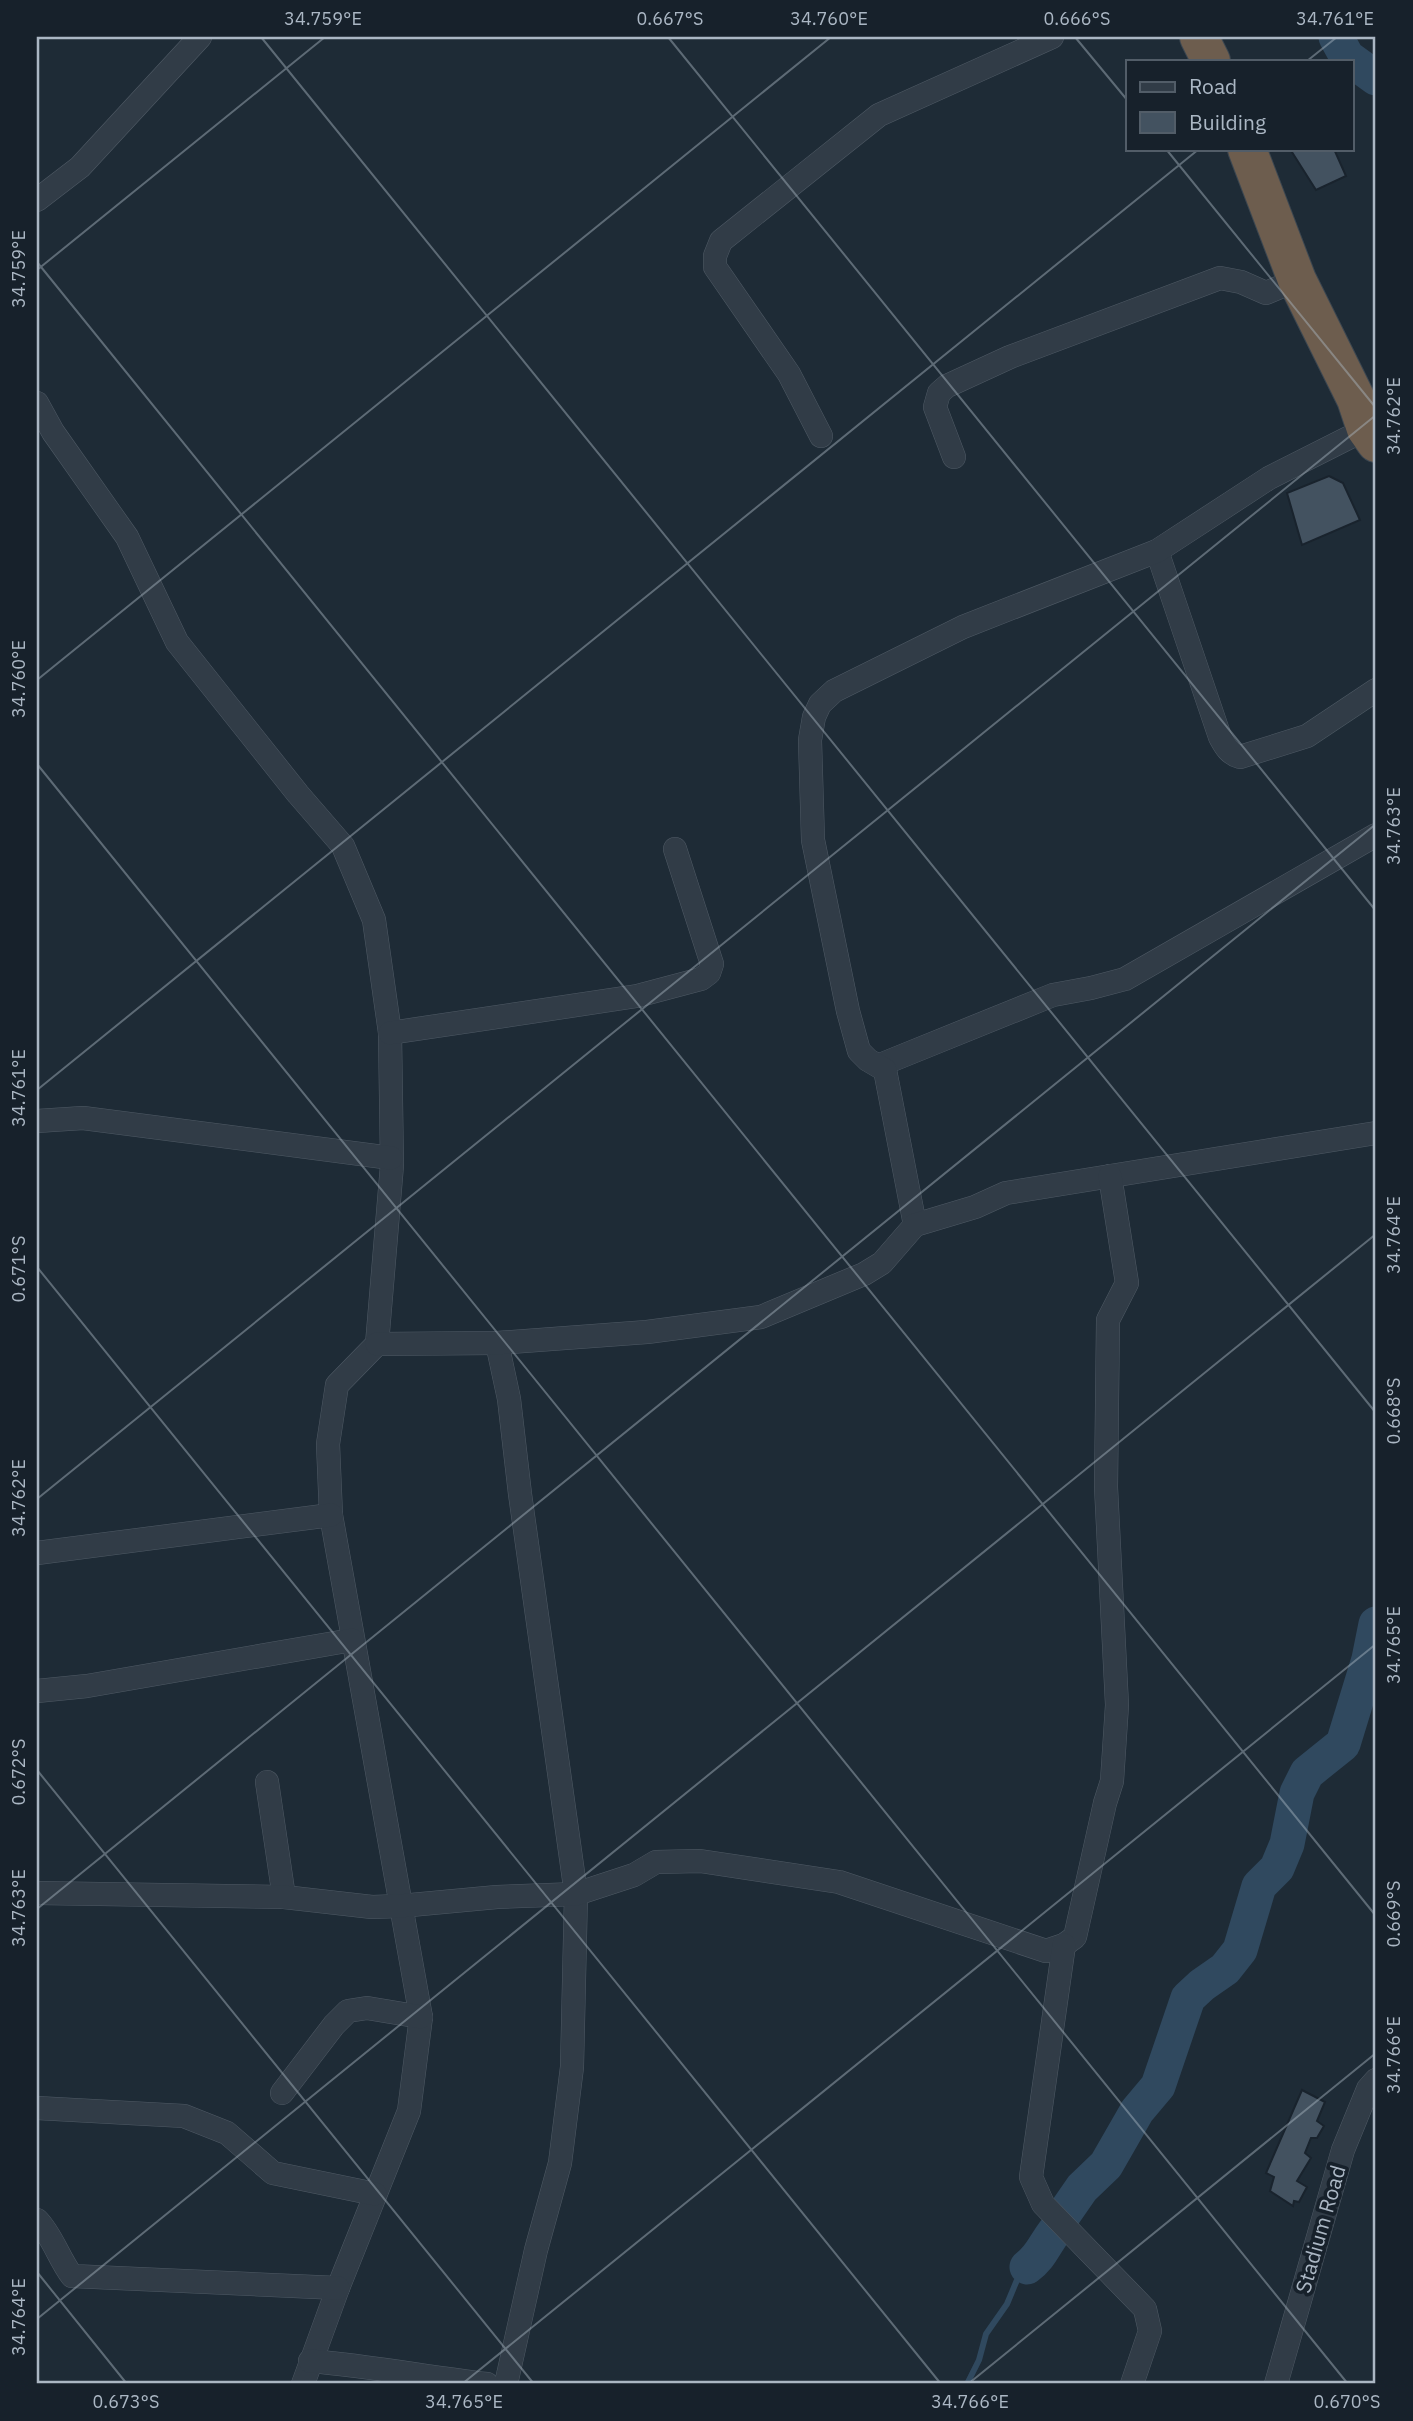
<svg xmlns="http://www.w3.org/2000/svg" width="1413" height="2421" viewBox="0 0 1413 2421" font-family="'IBM Plex Sans',sans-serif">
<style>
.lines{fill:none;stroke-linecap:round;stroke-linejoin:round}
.stream{stroke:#30495f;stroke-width:6}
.river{stroke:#30495f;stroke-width:35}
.building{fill:#435260;stroke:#19232d;stroke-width:2}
.street-casing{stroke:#4f5a65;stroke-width:24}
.highway-casing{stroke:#3c4751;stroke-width:40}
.street{stroke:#313c47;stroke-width:23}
.highway{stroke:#6d5d4e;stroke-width:38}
.ticks{fill:none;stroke:#abb7c4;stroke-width:2;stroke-opacity:0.45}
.labels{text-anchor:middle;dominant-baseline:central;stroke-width:7;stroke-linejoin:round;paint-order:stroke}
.street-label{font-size:21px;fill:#abb7c4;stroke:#17212b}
.neatline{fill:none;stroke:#abb7c4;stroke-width:2.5}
.ticks-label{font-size:18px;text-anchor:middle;fill:#abb7c4}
</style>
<rect width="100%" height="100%" fill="#1e2b36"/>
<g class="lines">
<polyline class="stream" points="967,2384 979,2360 986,2334 1007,2304 1017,2280 1027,2267"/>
<g class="river">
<polyline points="1336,37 1347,57 1376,78"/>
<polyline points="1064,2214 1082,2188 1106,2165 1137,2111 1158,2086 1188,1998 1202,1985 1225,1969 1240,1950 1259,1886 1277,1868 1287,1844 1297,1793 1307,1773 1343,1744 1369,1659 1376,1624"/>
<path d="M1027,2267C1041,2257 1044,2245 1055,2231"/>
</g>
</g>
<g class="building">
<polygon points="1290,149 1334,149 1346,176 1316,190"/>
<polygon points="1329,476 1343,483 1360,520 1302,545 1287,493"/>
<polygon points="1302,2090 1325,2102 1317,2121 1324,2126 1317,2138 1311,2138 1305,2153 1311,2158 1297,2181 1307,2187 1299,2202 1294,2201 1293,2206 1270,2191 1274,2177 1266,2173"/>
</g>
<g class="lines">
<g class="street-casing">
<g id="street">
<polyline points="37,200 80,167 200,37"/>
<polyline points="37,403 53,432 127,537 177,642 298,794 343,846 374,920 390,1033 392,1165 377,1344 337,1385 328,1444 331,1515 421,2017 409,2111 338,2288 303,2384"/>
<polyline points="821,436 789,374 715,267 715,256 721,241 879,115 1052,37"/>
<polyline points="954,457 935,407 939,393 947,386 1010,357 1220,278 1241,282 1266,293 1297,280"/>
<path d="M1157,551L1220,737C1225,746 1229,754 1240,757L1307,736L1376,690"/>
<polyline points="390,1033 637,996 701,979 709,973 712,964 675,849"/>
<polyline points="880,1065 1053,995 1091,988 1125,979 1376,835"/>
<polyline points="37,1121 83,1118 391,1158"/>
<polyline points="915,1225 885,1070 868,1060 859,1051 848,1011 813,840 810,740 814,717 820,704 834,691 963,627 1157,551 1269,478 1366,429"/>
<polyline points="497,1343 509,1399 520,1494 576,1894 572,2067 560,2163 536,2250 506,2384"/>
<polyline points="377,1344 497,1343 647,1332 761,1317 864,1274 882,1263 915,1225 975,1207 1006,1193 1376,1133"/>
<polyline points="37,1553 331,1515"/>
<polyline points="37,1691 87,1686 352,1640"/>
<polyline points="267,1782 284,1897"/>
<polyline points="37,1893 284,1897 372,1907 400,1906 497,1897 576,1894 634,1875 656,1862 700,1861 839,1882 1046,1951 1064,1945 1075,1937 1105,1803 1112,1781 1117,1705 1106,1487 1108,1320 1127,1283 1110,1176"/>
<polyline points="1064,1945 1031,2177 1043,2204 1145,2309 1150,2331 1132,2384"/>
<polyline points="282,2093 334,2025 348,2011 367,2008 421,2017"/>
<polyline points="37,2108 184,2116 227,2133 273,2173 375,2194"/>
<path d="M37,2220C52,2235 59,2259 72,2276L338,2288"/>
<path d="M310,2361C369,2366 428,2377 487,2384"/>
<polyline points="1276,2384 1343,2150 1368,2089 1376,2080"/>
</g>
</g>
<g class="highway-casing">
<g id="highway">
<polyline points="1199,37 1211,61"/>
<polyline points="1247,149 1297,280 1356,399 1366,429 1376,443"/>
</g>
</g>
<use href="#street" class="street"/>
<use href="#highway" class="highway"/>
</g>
<path class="ticks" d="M261,37L1376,1413M668,37L1376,911M1075,37L1128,101M1307,61L1337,37M1166,149L1376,408M37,262L1376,1916M37,270L325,37M37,680L831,37M37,764L1348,2384M37,1090L1199,149M37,1267L941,2384M37,1499L1376,415M37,1770L534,2384M37,1909L1376,824M37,2272L127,2384M37,2319L1376,1234M462,2384L1376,1644M968,2384L1376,2053"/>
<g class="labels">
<g class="street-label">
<text transform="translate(1320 2229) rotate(-74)">Stadium Road</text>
</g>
</g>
<rect width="1413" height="2421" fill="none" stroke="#17212b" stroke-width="77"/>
<rect x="1126" y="60" width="228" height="91" fill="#17212b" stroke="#525d68" stroke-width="2"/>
<rect x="1140" y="82" width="35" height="10" fill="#313c47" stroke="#525d68" stroke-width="2"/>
<text x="1189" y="94" font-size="21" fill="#abb7c4">Road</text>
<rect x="1140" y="112" width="35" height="21" fill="#435260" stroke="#525d68" stroke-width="2"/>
<text x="1189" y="130" font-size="21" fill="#abb7c4">Building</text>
<rect x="38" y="38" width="1336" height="2344" class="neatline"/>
<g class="ticks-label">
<text x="323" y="25">34.759°E</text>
<text x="670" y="25">0.667°S</text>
<text x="829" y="25">34.760°E</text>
<text x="1077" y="25">0.666°S</text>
<text x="1335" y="25">34.761°E</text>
<text transform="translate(19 269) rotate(-90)" y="6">34.759°E</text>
<text transform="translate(1394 416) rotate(-90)" y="6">34.762°E</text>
<text transform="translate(19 679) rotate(-90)" y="6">34.760°E</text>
<text transform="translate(1394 826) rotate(-90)" y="6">34.763°E</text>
<text transform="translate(19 1088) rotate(-90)" y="6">34.761°E</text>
<text transform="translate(1394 1235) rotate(-90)" y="6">34.764°E</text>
<text transform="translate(19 1269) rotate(-90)" y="6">0.671°S</text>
<text transform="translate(1394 1411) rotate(-90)" y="6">0.668°S</text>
<text transform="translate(19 1498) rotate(-90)" y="6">34.762°E</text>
<text transform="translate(1394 1645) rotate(-90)" y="6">34.765°E</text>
<text transform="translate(19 1772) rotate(-90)" y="6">0.672°S</text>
<text transform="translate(19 1908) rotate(-90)" y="6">34.763°E</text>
<text transform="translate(1394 1914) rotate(-90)" y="6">0.669°S</text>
<text transform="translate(1394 2055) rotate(-90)" y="6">34.766°E</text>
<text transform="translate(19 2317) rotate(-90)" y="6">34.764°E</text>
<text x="126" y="2408">0.673°S</text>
<text x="464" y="2408">34.765°E</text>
<text x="970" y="2408">34.766°E</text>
<text x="1347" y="2408">0.670°S</text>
</g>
</svg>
